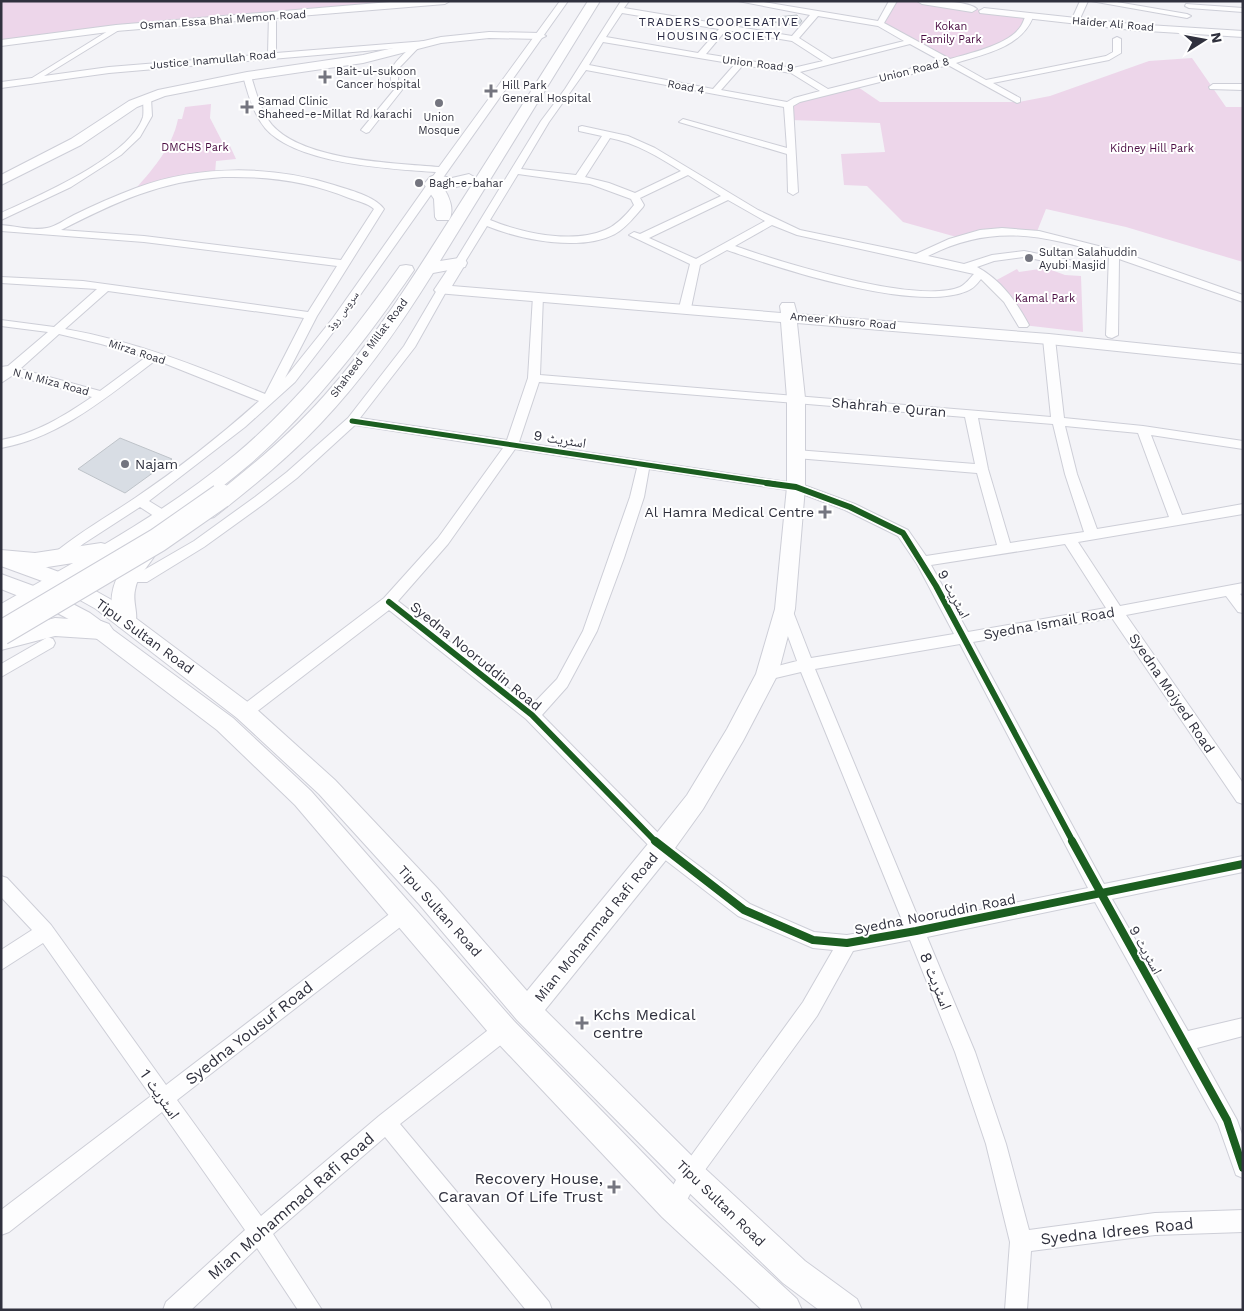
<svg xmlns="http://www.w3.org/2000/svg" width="1244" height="1311" viewBox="0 0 1244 1311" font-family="'Work Sans','Noto Naskh Arabic',sans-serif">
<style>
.green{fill:#edd6ea}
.building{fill:#d8dde4;stroke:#bec3c9}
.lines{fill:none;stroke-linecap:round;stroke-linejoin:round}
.street-casing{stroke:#cdced7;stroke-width:2}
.secondary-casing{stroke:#cdced7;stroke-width:2}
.primary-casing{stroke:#cdced7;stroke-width:2}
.street{fill:#fdfdfe;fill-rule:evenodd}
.secondary{fill:#fdfdfe;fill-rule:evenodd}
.primary{fill:#fdfdfe;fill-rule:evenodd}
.primary-bridge-casing{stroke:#cdced7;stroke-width:26;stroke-linecap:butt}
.primary-bridge{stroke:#fdfdfe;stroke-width:24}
.cycleway-far2-casing{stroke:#fff;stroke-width:8}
.cycleway-far1-casing{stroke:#fff;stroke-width:9}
.cycleway-casing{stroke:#fff;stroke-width:11}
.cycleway-far2{stroke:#1b5e20;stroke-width:5}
.cycleway-far1{stroke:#1b5e20;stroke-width:6}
.cycleway{stroke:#1b5e20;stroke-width:8}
.poi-dot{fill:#74757f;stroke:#fff;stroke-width:2}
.labels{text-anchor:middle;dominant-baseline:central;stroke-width:4;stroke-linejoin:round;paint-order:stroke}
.far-street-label{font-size:11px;fill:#30313e;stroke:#fff}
.far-park-label{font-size:11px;fill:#4a0c42;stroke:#fff}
.far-poi-label{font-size:11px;fill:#30313e;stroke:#fff;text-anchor:start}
.far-neighbourhood-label{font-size:12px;letter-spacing:1px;fill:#282942;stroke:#fff}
.street-label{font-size:14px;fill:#30313e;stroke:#fff}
.poi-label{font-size:14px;fill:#30313e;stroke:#fff;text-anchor:start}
.near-street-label{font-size:16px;fill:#30313e;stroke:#fff}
.near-poi-label{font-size:16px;fill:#30313e;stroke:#fff;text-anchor:start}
</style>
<rect width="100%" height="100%" fill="#f3f3f7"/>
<g class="green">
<polygon points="1,1 414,1 1,42"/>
<path d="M893,1H922L1029,17C1017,46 977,53 949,62L880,24Z"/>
<polygon points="1192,58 1226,107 1243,107 1243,262 1126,227 1046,209 1036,234 990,232 960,238 903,222 867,186 844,185 841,154 885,152 880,123 790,120 788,105 855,85 880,102 1019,102 1050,96 1149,61"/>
<path d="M211,104L210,118L225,147L230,146L236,159L216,161L215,174L132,193C151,171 172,149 178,119H182L185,107Z"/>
<polygon points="1046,268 1065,275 1081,276 1083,332 1023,325 993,282 1017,269 1019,272"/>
</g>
<g class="building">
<polygon points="797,15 802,21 798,26 766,21 766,18"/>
<polygon points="120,438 172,459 125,493 78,469"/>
</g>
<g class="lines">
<g class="street-casing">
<g id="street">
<path d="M560,1H568L341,322L295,382L245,427L149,501L170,514L172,517L170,520H160L140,507L83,544L62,561H52L50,558L52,555C78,533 107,517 135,498C178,469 220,436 259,401L156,360C108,396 61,437 1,448V440C35,434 64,416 92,397L13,375L1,383V367L8,366L48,332L1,326V320L54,327L97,289L1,283V277L83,281L308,312L337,266L144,242L1,231V225C15,226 33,231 47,228C55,227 66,219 74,215C94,205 115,196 136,188C198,165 271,165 334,185C349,190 375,196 384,209L317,316L285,378L333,318L436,172C390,169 296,164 265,128C253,113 248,94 243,76L244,74L251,76C256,92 261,112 272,125C304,161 394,163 439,167ZM223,177C267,176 308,181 349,198C357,201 368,203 374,209L341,260L144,236L61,230C116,202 160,181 223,177ZM108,291L304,318L265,394C201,367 134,341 65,329ZM59,334L101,344L146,357L100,391L20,369Z"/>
<path d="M621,1H629L624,8L792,36L810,15L738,1H757L878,21L889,1H897L884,23L950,59C970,53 1009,45 1021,26C1023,23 1024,19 1026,15H1032L1033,17C1021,48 984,54 956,63L986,80L1106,56L1113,52V39L1117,37L1121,39V53L1109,60L993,83L1020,98V102L1017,103L948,65L800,102L793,106L798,192L793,195L788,192L787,154L679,122L683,119L787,148L784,107L586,70L549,122L521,169L576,175L602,136L579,131V127L582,126L628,136L655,148L758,210L800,230L916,254L949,239L980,230L1002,228L1039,231L1118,251L1243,295V302L1119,259L1118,335L1112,338L1108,337L1106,335L1109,255C1042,235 993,223 928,256L964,264L992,255L1024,251L1084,263L1085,265L1080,268L1024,257L994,261L977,267C1001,280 1016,301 1029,325L1027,327H1019L1004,302L981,279C978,283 973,289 967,291C915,313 781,269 727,250L700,265L691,308L685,311L679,308L690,264L629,235L634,232L640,234L721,196L688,175L640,198L644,205L643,207C634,217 627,227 615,234C580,252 521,240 487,226L463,265H455L454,263L541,121L565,89ZM622,13L719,29L698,53L606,37ZM818,16L878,26L904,41L832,59L799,38ZM726,30L792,41L823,61L793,68L706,54ZM603,42L735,64L713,89L589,65ZM910,44L941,61L828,89L800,72ZM743,65L791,73L820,91L794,98L787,102L721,90ZM610,138C636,143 659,157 681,171L635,193L609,183L585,177ZM518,174L590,184L631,199L634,205C626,215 617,225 605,230C572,244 522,233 490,220ZM728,200L765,221L696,259L649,238ZM772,225L797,235L974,274C970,278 966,284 960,287C916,305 781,262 735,246Z"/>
<polygon points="1080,1 1088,1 1078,23 1072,23 1071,21"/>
<polygon points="1091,1 1111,1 1187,14 1191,16 1187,18"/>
<polygon points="1186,4 1243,8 1243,12 1189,8 1185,6"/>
<path d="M269,14L276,16V53L426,41L430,43L420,46L399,68L398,80L402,90L369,132L366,133L361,130L394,90C385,67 396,62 411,47L109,73L1,88V82L32,78L116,26L120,28L119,30L44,76L109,67L268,54Z"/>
<polygon points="1213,84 1243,84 1243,90 1210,89 1209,87"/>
<path d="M147,95L151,98L152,116L140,137L121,155L71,187L1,220V213C38,196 130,157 143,117C144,112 143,104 143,98Z"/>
<path d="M442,287L447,290L415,347L360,418L507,440L528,378L533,296L538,293L543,296L540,375L1051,417L1043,339L1049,336L1055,339L1064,418L1143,426L1243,441V449L1151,435L1182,515L1243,504V514L1078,542L1120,606L1243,583V593L1240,594L1243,597V613L1238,612L1226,596L1126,615L1243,783V804L1237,802L1112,618L973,642L1104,884L1243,856V872L1112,899L1188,1031L1243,1018V1036L1197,1048L1237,1120L1243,1137V1178L1236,1175L1218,1124L1095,902L927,937L975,1052L1006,1144L1029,1230L1155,1213L1243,1210V1232L1155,1235L1031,1251L1027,1310H1005L1010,1242L986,1144L955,1052L910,940L853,951L817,1016L697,1181L680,1213L673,1217L666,1213L662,1206L683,1167L803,1002L833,950L813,948L738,916L655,852L526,719L389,610L251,716L245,718L239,716L237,712L239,708L384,598L438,538L503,448L355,425L297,478L265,503L204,547L147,582H137L135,578L137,574L194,541L255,497L287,472L348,418L404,346L437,290ZM539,382L965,417L975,464L796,450L790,454L796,458L977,473L997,545L926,556L908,530L855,504L801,484L519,442ZM978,418L1053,424L1065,474L1084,532L1010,543L988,469ZM1065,426L1138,433L1169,517L1097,529L1077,474ZM515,449L637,468L630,497L583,631L557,679L531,706L398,601L448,544ZM649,469L794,491L845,510L898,536L917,564L954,634L811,658L792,609L790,605L785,604L780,605L778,609L797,661L762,670L759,674L762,678L767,680L801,672L904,925L847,935L814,932L750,904L667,842L542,715L567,687L597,631L624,558L644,497ZM1065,544L1106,608L968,632L931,565ZM960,644L1088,888L920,922L815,669Z"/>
<polygon points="48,637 53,639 55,643 53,647 1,677 1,664"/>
<polygon points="1,876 7,878 51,925 166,1085 396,909 402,907 408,909 411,915 408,921 177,1100 261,1216 379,1116 497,1023 504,1021 511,1023 514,1030 511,1037 400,1124 549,1302 552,1310 526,1310 385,1137 273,1234 322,1310 298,1310 257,1248 191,1310 163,1310 166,1302 245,1230 162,1112 9,1232 1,1235 1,1210 151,1096 43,943 1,970 1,950 32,930 1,897"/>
</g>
</g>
<g class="secondary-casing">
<g id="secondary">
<polygon points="402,1 450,1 445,4 116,31 1,46 1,40 116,25"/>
<path d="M917,1C931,1 967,0 977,9L972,12L922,4Z"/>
<polygon points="984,8 1132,24 1243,31 1243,37 1132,30 980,13 979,11"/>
<polygon points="489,32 540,33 546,36 540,39 489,38 441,43 363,63 247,80 165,96 137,107 81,145 1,185 1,175 71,139 129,101 158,90 247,72 363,55 441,37"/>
<polygon points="459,259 464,260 466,263 452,286 781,313 780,306 782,303 794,303 797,314 1049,334 1243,354 1243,364 1049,344 797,323 805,398 805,487 795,609 778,674 743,741 703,809 670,855 545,1010 700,1164 805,1261 857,1299 862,1310 819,1310 783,1283 680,1184 517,1020 419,904 319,794 237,718 96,609 53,585 1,566 1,553 11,554 67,575 110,599 253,706 335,780 437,888 527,991 652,839 687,795 727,729 756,674 775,609 787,487 787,398 781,322 437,293 434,290 454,260"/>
<polygon points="1,574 50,592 90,613 233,718 311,791 514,1021 684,1195 797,1299 802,1310 762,1310 662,1217 494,1039 295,805 217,730 76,623 46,607 1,589"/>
</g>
</g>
<g class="primary-casing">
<g id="primary">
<path d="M588,1H600L440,261L459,258L465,259L467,263L465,267L433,273C400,326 364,378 321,423C288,458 251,488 214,517L207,519L200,517L196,512L200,507C243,473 287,438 324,396C382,331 426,256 473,183L456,187H443C449,196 455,210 449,220H437L435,217L434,199L424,184L430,177L435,175L452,178L469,174L476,178Z"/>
<path d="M406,265L412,266L414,270C367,339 314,408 250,464C201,506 147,540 91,573C63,590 33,613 1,622V604L73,563L35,569L1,566V550L35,553L101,543L105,544C151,517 195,488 236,454C299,401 352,334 400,266Z"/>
<path d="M144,547L152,550L155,555C148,567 137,576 135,590C132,603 140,616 134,626L126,629L118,626C106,604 112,582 126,562C132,555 135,550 144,547Z"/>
<polygon points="55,618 101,621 109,624 113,630 109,636 101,639 55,636 1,650 1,632"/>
</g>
</g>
<use href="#street" class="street"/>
<use href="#secondary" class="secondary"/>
<use href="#primary" class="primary"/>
<g class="primary-bridge-casing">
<polyline id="primary-bridge" points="1,633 158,540 221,496"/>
</g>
<use href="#primary-bridge" class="primary-bridge"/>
<g class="cycleway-far2-casing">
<polyline id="cycleway-far2" points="352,421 775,484"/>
</g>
<g class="cycleway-far1-casing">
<g id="cycleway-far1">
<polyline points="766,483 796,487 850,507 903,533 936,586 1073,842"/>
<polyline points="389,602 532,715 656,842"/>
</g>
</g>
<g class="cycleway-casing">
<g id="cycleway">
<polyline points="655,841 744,910 813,940 847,943 916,931 1243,864"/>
<polyline points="1072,841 1227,1120 1243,1168"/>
</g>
</g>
<use href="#cycleway-far2" class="cycleway-far2"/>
<use href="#cycleway-far1" class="cycleway-far1"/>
<use href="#cycleway" class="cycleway"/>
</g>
<g class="poi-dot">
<path d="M322.5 69.5h5v5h5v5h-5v5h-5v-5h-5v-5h5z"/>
<path d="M488.5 83.5h5v5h5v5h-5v5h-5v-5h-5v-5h5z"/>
<circle cx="439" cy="103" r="5"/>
<path d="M244.5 99.5h5v5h5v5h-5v5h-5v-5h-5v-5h5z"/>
<circle cx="419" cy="183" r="5"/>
<circle cx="1029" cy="258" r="5"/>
<circle cx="125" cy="464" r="5"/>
<path d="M822.5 504.5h5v5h5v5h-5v5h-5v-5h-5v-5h5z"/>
<path d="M579.5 1015.5h5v5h5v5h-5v5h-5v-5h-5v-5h5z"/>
<path d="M611.5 1179.5h5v5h5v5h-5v5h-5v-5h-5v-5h5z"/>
</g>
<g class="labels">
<g class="far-street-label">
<text transform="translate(223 20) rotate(-4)">Osman Essa Bhai Memon Road</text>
<text transform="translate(1113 24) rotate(5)">Haider Ali Road</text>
<text transform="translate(213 60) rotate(-5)">Justice Inamullah Road</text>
<text transform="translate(758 64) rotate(7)">Union Road 9</text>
<text transform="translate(914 70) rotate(-14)">Union Road 8</text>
<text transform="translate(686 87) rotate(11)">Road 4</text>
<text transform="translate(343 311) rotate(-54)">سروس روڈ</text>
<text transform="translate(843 321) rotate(5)">Ameer Khusro Road</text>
<text transform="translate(369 348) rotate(-53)">Shaheed e Millat Road</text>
<text transform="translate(137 352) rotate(18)">Mirza Road</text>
<text transform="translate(51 382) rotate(15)">N N Miza Road</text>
</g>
<g class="far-park-label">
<text x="951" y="26">Kokan<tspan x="951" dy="13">Family Park</tspan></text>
<text x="195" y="147">DMCHS Park</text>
<text x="1152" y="148">Kidney Hill Park</text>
<text x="1045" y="298">Kamal Park</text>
</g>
<g class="far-poi-label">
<text x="336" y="71">Bait-ul-sukoon<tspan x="336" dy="13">Cancer hospital</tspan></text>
<text x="502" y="85">Hill Park<tspan x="502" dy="13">General Hospital</tspan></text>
<text x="258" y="101">Samad Clinic<tspan x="258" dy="13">Shaheed-e-Millat Rd karachi</tspan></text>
<text x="439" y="117" text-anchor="middle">Union<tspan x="439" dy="13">Mosque</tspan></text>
<text x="429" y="183">Bagh-e-bahar</text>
<text x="1039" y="252">Sultan Salahuddin<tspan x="1039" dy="13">Ayubi Masjid</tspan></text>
</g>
<g class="far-neighbourhood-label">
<text x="719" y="22">TRADERS COOPERATIVE<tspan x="719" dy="14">HOUSING SOCIETY</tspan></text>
</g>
<g class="street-label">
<text transform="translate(889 407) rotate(5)">Shahrah e Quran</text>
<text transform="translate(560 439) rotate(9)">اسٹریٹ 9</text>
<text transform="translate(954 594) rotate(62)">اسٹریٹ 9</text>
<text transform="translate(1049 623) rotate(-10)">Syedna Ismail Road</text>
<text transform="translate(145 636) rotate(36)">Tipu Sultan Road</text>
<text transform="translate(476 656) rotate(39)">Syedna Nooruddin Road</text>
<text transform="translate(1172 693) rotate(56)">Syedna Moiyed Road</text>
<text transform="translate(440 911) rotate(48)">Tipu Sultan Road</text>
<text transform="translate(935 914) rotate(-11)">Syedna Nooruddin Road</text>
<text transform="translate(596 927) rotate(-51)">Mian Mohammad Rafi Road</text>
<text transform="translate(1146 950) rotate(61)">اسٹریٹ 9</text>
<text transform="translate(721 1203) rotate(44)">Tipu Sultan Road</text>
</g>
<g class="poi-label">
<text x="135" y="464">Najam</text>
<text x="814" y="512" text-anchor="end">Al Hamra Medical Centre</text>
</g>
<g class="near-street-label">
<text transform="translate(936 981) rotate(68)">اسٹریٹ 8</text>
<text transform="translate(249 1033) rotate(-38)">Syedna Yousuf Road</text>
<text transform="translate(160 1094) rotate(55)">اسٹریٹ 1</text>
<text transform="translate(291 1206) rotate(-41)">Mian Mohammad Rafi Road</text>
<text transform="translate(1117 1231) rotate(-6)">Syedna Idrees Road</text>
</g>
<g class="near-poi-label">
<text x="593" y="1014">Kchs Medical<tspan x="593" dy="18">centre</tspan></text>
<text x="603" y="1178" text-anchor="end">Recovery House,<tspan x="603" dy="18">Caravan Of Life Trust</tspan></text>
</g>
</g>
<rect width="1244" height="1311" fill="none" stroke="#30313e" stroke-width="5"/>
<g transform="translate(1204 40) rotate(79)" stroke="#ffffff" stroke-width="4" paint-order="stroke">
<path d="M0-4L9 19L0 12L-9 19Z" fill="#30313e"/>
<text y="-8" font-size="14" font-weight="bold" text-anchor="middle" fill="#30313e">N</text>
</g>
</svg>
